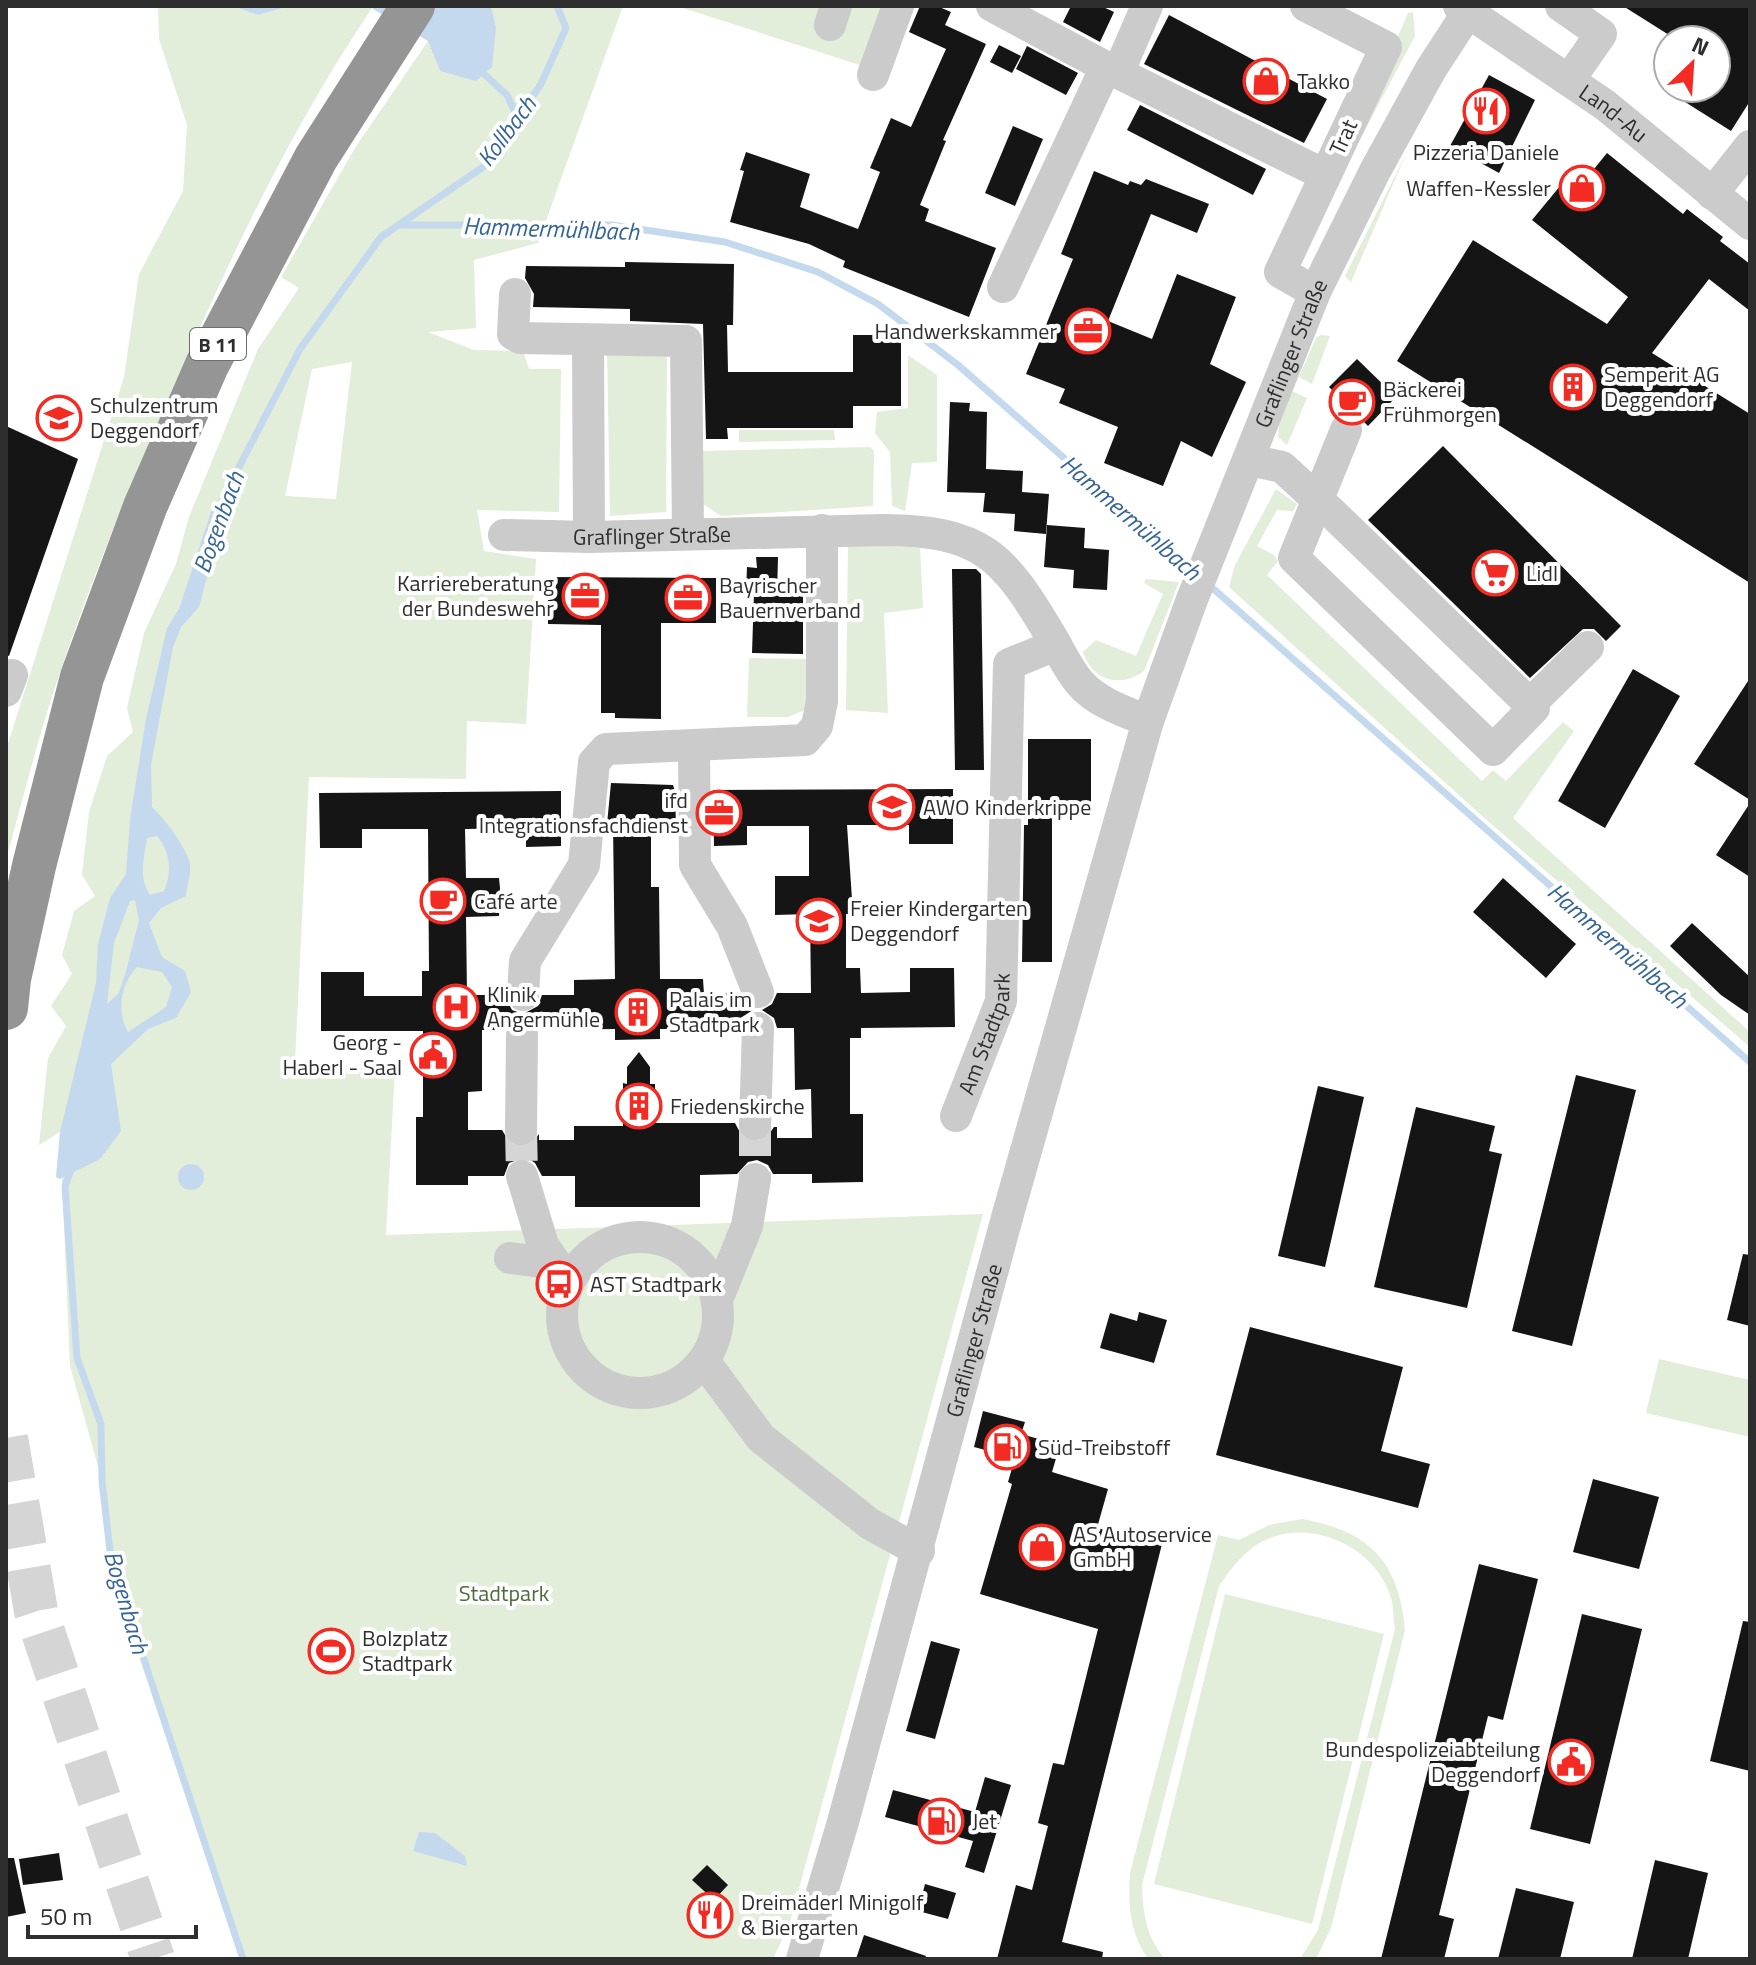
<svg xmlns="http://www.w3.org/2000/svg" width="1756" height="1965" viewBox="0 0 1756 1965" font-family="'Titillium Web',sans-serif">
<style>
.green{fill:#e2edda;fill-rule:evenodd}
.water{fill:#c4d9ee;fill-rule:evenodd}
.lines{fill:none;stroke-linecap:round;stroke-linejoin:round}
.stream{stroke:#c4d9ee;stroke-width:7}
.building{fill:#151515}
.minor-tunnel{stroke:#d5d5d5;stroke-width:32;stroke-dasharray:32 16;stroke-linecap:butt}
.highway-tunnel{stroke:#d5d5d5;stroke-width:44;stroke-dasharray:44 22;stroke-linecap:butt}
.minor{stroke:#cbcbcb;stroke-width:32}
.highway{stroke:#959595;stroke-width:44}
.labels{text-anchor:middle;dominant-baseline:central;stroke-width:8;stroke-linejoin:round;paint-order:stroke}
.shield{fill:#fff;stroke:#6d6d6d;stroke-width:2}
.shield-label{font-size:20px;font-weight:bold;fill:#2e2e2e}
.poi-label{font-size:22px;fill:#2e2e2e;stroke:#fff;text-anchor:start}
.street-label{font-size:22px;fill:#2e2e2e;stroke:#fff}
.park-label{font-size:22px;fill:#4a6d38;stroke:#fff}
.water-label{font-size:24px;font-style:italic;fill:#356596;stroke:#fff}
</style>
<rect width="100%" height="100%" fill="#fff"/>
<g class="green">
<path d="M158,6H232L258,15L290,6L372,8C301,113 244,228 193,343C139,462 88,584 48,709C33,758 20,809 6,860V750L124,377L139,274L183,191L187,125L159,39Z"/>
<path d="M491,6H623L538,243L474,260L476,328L428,332L474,350L523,351L529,369H561L559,512L477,510L484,551L536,559L526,724L467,721L466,779L309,777L295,1062L395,1068L386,1235L983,1214L789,1925L773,1959H243L111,1560L102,1481L70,1366L60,1132L39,1145L48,1058L66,1026L51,1006L72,974L62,955L74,911L95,896L82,875L89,812L107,756L133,732L127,708L144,633L176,564L189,517L258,349L299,288L281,277L355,148L428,41L440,71L496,27ZM352,362L336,499L285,496L312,369Z"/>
<polygon points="677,6 884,6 863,66"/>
<polygon points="1413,12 1415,36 1333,190 1408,13"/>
<polygon points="1406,154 1351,282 1345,276"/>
<polygon points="1321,335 1330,336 1312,384 1299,377 1316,338"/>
<polygon points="667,348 666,512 610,516 607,349"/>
<polygon points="908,355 937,375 937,462 912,463 905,511 892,506 890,452 875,433 877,412 908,408"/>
<polygon points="1292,391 1307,398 1287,445 1278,437 1279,425"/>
<polygon points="739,430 834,430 835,440 739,442"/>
<polygon points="870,447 874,451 873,506 721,516 703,504 700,451"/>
<polygon points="1276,489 1297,504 1293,511 1277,510 1257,546 1274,555 1278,561 1267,575 1482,781 1493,770 1506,781 1563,722 1574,731 1513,818 1750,1032 1750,1047 1482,816 1229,587 1235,565"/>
<polygon points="848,543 920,548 923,608 884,613 888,713 846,710"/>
<path d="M1146,579L1179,582L1144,671C1120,689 1092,680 1083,652L1096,640L1136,656L1163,594L1144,583Z"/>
<polygon points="749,658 808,659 808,698 803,711 788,717 747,717"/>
<polygon points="1659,1359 1750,1380 1750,1437 1646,1413"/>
<path d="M1302,1519C1370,1531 1399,1562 1405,1630L1331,1928L1316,1959H1300L1318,1930L1395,1629C1393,1619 1394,1608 1391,1598C1376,1547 1310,1516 1261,1542C1242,1553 1231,1569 1219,1586L1142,1885C1143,1914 1146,1936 1165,1959H1148C1129,1931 1128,1905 1130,1873L1218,1535L1239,1540L1269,1525Z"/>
<polygon points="1225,1594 1384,1634 1312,1924 1154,1884"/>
</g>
<g class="water">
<polygon points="232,6 290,6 258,15"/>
<polygon points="368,6 491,6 496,27 492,67 476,81 440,71 428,41"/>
<path d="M223,496L227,501L199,607L181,627L173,647L151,765L152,807C164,818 187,848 190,864C191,874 187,887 186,896L161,908L149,923L162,957L185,971L191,992L176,1018L148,1029L111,1064L121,1131L100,1159L60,1179L56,1177L60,1132L96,983L98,944L110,898L126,874L130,819L146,719L167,628L179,609L211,512ZM157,836C171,853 172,872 164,891L150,895C138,877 144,859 147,838ZM135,900L139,920L126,971L119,993L107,1004L114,943L130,901ZM137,967L162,972L172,987L166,1007L128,1032C116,1011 121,983 137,967Z"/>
<circle cx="191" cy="1177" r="13"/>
<polygon points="419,1832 435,1833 465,1856 467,1866 413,1851"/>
</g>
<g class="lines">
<g class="stream">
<polyline points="484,74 507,95 518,118"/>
<polyline points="401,225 612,225 725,242 818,272 878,304 958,365 1193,571"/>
<polyline points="221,502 300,349 381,237 486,165 541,84 566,28 557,6"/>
<polyline points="1208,584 1750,1062"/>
<polyline points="73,1165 65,1186 77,1358 101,1424 102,1481 111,1560 243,1959"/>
</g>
</g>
<g class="building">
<polygon points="920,6 937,6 951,12 945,25 986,44 943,140 946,141 920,205 929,209 925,221 996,248 969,317 843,267 845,261 809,244 730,222 744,171 740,170 746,152 810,174 800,207 858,229 880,172 870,168 891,118 911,127 946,49 909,32"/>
<polygon points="1071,6 1101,6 1114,12 1100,42 1063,22"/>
<polygon points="1623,6 1750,6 1750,101 1731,131 1663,88 1716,88 1716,40 1677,40"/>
<polygon points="1169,15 1327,99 1304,143 1144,64"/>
<polygon points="999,45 1021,56 1012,73 990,62"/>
<polygon points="1027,46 1078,73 1066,95 1016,69"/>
<polygon points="1489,75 1535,100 1499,173 1450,146"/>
<polygon points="1140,105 1266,169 1253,195 1127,130"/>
<polygon points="1013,126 1043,139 1015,206 985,193"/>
<polygon points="1607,153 1683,214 1687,209 1723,237 1720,241 1750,264 1750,311 1709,279 1652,353 1750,414 1750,583 1397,361 1473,240 1607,324 1628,297 1532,220 1565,180 1577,190"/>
<polygon points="1094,171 1128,185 1130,181 1141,185 1146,179 1209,204 1197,233 1151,214 1108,321 1152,339 1177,274 1236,297 1210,364 1246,382 1212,457 1181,441 1163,486 1104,463 1118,427 1059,403 1065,389 1026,374 1073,259 1061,254"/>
<polygon points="625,262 734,264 733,325 727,325 728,372 853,372 853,335 901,335 901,406 853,406 853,428 727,428 728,439 706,439 703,324 630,321 630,309 533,307 534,294 525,278 526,266 625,267"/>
<polygon points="1357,359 1396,397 1368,426 1329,387"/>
<polygon points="950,402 970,403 969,411 987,412 986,469 1023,471 1022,492 1049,494 1046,534 1014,531 1015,514 983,512 985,493 947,492"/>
<polygon points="6,426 78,459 9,656 6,655"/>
<polygon points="1443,446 1621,626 1606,641 1594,629 1583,629 1530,678 1368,520"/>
<polygon points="1047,525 1085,528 1084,548 1109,550 1107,590 1073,588 1074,570 1044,567"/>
<polygon points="756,557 778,557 777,595 803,596 803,654 752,653 754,592 746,592 747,567 757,568"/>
<polygon points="952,569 976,569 981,574 984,770 955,770"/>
<polygon points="548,577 716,578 716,623 661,623 661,719 615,718 615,713 601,713 601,625 548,624"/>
<polygon points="1633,669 1680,696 1605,828 1558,801"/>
<polygon points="1750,678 1750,800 1694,764"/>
<polygon points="1028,739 1091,739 1091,804 1052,804 1052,962 1022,962 1024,825 1028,825"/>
<polygon points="611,783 673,785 675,791 676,826 651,825 651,887 659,887 660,979 703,979 704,994 738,993 746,1006 753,1010 742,1017 739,1029 660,1029 660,1039 615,1040 615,1029 540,1030 532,1019 523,1016 512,1019 504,1030 482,1030 482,1091 468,1092 468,1130 502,1130 511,1145 522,1148 531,1145 539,1134 539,1140 574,1140 574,1126 623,1126 623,1083 627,1084 627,1067 639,1052 650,1067 650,1084 655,1084 655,1123 735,1123 744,1140 754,1143 765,1140 774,1127 777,1127 777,1138 812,1138 811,1089 795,1090 794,1028 777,1028 774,1018 762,1010 772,1004 777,993 811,993 810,914 775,915 775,876 809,876 809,826 747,826 747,845 714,846 713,790 953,789 953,844 909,844 909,825 847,825 853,914 846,914 846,968 860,968 861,993 910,992 910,968 954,968 955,1027 861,1028 861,1038 850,1038 850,1114 863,1114 863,1182 812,1183 812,1174 773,1174 768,1165 757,1160 748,1162 737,1174 700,1175 700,1207 575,1207 575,1176 542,1176 535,1163 526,1157 509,1163 504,1176 468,1176 468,1185 416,1185 416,1117 423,1117 423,1031 321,1031 321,972 364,972 364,996 422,996 422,971 429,971 428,829 362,829 362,848 320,848 319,793 561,791 561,846 526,847 526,828 465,829 466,878 499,878 500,888 499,916 466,917 467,995 504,995 512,1010 523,1014 538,1006 542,995 574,995 574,980 615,979 613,824 607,824"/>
<polygon points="1750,803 1750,877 1716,855"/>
<polygon points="1503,878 1576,944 1546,978 1473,912"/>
<polygon points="1692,923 1750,977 1750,1015 1721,995 1670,946"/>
<polygon points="1576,1075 1636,1090 1572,1346 1512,1331"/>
<polygon points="1318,1086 1364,1097 1325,1267 1278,1256"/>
<polygon points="1416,1107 1495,1126 1489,1151 1502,1154 1467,1308 1374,1287"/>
<polygon points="1743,1254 1750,1255 1750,1326 1727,1320"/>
<polygon points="1139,1312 1167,1320 1154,1363 1100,1348 1110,1313 1137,1321"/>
<polygon points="1250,1327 1403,1367 1381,1451 1430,1464 1418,1508 1216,1455"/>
<polygon points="983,1411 1025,1422 1021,1434 1060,1445 1052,1472 1108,1489 1097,1528 1162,1544 1062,1942 1103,1952 1102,1959 997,1959 1016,1885 1032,1890 1048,1826 1038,1823 1053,1763 1064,1765 1098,1629 980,1594 1012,1484 1008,1482 1015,1458 974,1447"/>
<polygon points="1593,1479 1659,1497 1639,1569 1573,1552"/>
<polygon points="1479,1564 1538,1579 1503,1720 1488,1716 1439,1915 1454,1919 1444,1959 1381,1959"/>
<polygon points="1582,1614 1642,1629 1590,1844 1530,1829"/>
<polygon points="1743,1621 1750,1622 1750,1771 1710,1761"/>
<polygon points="931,1641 960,1649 935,1739 906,1731"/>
<polygon points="985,1777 1011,1785 984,1873 965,1867 973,1841 885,1817 893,1790 975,1812"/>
<polygon points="59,1853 63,1880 23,1885 19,1859"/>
<polygon points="6,1858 14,1858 26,1913 6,1917"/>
<polygon points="1655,1860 1708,1873 1688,1959 1632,1959"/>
<polygon points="707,1865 728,1885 714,1900 692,1880"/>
<polygon points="925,1884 956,1893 948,1919 918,1911"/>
<polygon points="1516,1888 1574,1902 1560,1959 1498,1959"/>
<polygon points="864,1935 926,1956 925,1959 856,1959"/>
</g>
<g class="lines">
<g class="minor-tunnel">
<polyline points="755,1124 755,1179"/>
<polyline points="521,1129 522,1176"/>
</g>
<polyline class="highway-tunnel" points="6,1438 36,1611 153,1959"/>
<g class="minor">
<polyline points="992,6 1106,67 1325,175"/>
<polyline points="1306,6 1386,47 1280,272 1315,292"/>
<path id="s1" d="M1459,6L1605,105L1750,224"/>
<polyline points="1561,6 1601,34 1569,80"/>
<polyline points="830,25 836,6"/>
<polyline points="1118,73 1147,6"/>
<polyline points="873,75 898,6"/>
<polyline points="1712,194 1750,146"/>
<polyline points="1003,287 1106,67"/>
<polyline points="515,294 513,334 520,338 686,341 688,534"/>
<polyline points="588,341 589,537"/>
<polyline points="1249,460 1282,467 1331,512 1534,708 1493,750 1294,558 1346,430"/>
<path id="s2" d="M504,535L589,537L884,530C982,531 1003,555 1051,636C1060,651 1068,669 1080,683C1096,702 1125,712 1148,721"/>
<polyline points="6,691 12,675"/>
<polyline points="1530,704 1588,647"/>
<polyline points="694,745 695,865 732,926 758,992"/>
<polyline points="523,995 525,961 584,865 594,762 606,749 805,740 817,726 822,701 822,530"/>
<path id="s3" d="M956,1116L1001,1001L1009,664L1056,645"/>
<polyline points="755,1124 758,1028"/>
<polyline points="521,1129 522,1035"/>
<polyline points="522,1176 543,1245 568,1282"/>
<circle cx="640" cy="1315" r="78"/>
<polyline points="510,1258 556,1264"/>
<polyline points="717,1300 747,1226 755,1179"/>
<polyline points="704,1361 761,1438 870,1524 919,1551"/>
<path id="s4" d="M802,1959L843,1822L1008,1214L1148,721L1191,602L1315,292L1375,171L1431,69L1472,6"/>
</g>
<polyline class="highway" points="6,1008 9,979 34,866 82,677 145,507 207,365 316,158 413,6"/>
</g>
<defs>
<g id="shop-ring" transform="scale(2.3)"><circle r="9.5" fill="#fff" stroke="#f32b22" stroke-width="1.5"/><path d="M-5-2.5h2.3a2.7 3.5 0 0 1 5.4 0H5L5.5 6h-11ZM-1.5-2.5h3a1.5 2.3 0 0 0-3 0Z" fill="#f32b22"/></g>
<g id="restaurant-ring" transform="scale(2.3)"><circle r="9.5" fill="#fff" stroke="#f32b22" stroke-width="1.5"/><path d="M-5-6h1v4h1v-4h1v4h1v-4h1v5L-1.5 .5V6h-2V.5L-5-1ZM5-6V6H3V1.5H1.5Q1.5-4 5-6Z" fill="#f32b22"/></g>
<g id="office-ring" transform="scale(2.3)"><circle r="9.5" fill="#fff" stroke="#f32b22" stroke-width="1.5"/><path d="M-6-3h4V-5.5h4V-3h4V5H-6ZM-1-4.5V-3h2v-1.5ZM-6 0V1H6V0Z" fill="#f32b22"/></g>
<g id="building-ring" transform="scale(2.3)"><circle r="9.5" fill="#fff" stroke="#f32b22" stroke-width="1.5"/><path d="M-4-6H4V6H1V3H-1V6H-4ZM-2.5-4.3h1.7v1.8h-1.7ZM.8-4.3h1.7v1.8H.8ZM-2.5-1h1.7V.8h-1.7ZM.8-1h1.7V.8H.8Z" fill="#f32b22"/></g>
<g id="cafe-ring" transform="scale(2.3)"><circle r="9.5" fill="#fff" stroke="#f32b22" stroke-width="1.5"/><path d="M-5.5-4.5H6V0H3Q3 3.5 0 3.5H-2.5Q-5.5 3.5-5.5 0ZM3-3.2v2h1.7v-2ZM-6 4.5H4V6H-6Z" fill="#f32b22"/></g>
<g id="school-ring" transform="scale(2.3)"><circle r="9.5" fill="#fff" stroke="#f32b22" stroke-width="1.5"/><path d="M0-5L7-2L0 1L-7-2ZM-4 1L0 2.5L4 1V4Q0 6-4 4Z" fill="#f32b22"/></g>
<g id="supermarket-ring" transform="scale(2.3)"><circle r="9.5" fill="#fff" stroke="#f32b22" stroke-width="1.5"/><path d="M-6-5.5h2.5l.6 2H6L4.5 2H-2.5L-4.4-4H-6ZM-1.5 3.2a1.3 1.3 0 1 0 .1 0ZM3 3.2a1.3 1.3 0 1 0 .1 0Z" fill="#f32b22"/></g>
<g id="hospital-ring" transform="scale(2.3)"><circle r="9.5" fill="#fff" stroke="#f32b22" stroke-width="1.5"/><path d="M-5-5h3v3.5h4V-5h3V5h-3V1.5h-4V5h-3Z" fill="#f32b22"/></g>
<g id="civic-ring" transform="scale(2.3)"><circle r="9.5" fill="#fff" stroke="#f32b22" stroke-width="1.5"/><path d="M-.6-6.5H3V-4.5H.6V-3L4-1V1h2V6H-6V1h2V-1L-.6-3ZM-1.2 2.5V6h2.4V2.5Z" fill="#f32b22"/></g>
<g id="bus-ring" transform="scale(2.3)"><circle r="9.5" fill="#fff" stroke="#f32b22" stroke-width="1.5"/><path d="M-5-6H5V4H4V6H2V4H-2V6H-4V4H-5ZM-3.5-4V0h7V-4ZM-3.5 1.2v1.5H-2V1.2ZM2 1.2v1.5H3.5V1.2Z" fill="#f32b22"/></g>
<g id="fuel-ring" transform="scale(2.3)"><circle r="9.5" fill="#fff" stroke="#f32b22" stroke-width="1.5"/><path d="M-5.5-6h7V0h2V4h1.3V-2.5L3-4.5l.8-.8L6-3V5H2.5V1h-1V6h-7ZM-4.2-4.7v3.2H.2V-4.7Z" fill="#f32b22"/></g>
<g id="stadium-ring" transform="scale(2.3)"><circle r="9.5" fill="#fff" stroke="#f32b22" stroke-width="1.5"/><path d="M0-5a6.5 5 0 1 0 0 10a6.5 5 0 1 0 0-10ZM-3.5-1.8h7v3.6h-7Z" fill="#f32b22"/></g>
</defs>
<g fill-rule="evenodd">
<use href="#shop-ring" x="1266" y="81"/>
<use href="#restaurant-ring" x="1486" y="111"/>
<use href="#shop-ring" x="1582" y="188"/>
<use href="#office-ring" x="1088" y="331"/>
<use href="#building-ring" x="1573" y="387"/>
<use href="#cafe-ring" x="1352" y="402"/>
<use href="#school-ring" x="59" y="418"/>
<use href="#supermarket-ring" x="1495" y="573"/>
<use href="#office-ring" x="585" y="596"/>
<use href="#office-ring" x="688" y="598"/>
<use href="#school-ring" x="892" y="807"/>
<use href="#office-ring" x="719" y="813"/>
<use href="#cafe-ring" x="443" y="901"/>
<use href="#school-ring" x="819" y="921"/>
<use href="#hospital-ring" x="456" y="1007"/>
<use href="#building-ring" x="638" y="1012"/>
<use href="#civic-ring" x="433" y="1055"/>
<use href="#building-ring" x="639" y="1106"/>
<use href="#bus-ring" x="559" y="1284"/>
<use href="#fuel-ring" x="1007" y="1447"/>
<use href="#shop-ring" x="1042" y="1547"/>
<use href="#stadium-ring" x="331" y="1651"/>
<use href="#civic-ring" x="1571" y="1762"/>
<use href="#fuel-ring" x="941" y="1821"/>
<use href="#restaurant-ring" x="710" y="1915"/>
</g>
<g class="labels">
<rect class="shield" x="190" y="328" width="56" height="32" rx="6"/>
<g class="shield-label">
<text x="218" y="344">B 11</text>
</g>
<g class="poi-label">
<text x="1297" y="81">Takko</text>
<text x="1486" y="152" text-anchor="middle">Pizzeria Daniele</text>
<text x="1551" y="188" text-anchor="end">Waffen-Kessler</text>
<text x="1057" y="331" text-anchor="end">Handwerkskammer</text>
<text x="1604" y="374">Semperit AG<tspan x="1604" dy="25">Deggendorf</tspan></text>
<text x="1383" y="389">Bäckerei<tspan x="1383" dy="25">Frühmorgen</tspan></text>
<text x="90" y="405">Schulzentrum<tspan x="90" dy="25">Deggendorf</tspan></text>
<text x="1526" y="573">Lidl</text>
<text x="554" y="583" text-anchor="end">Karriereberatung<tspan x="554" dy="25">der Bundeswehr</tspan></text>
<text x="719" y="585">Bayrischer<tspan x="719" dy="25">Bauernverband</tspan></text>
<text x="688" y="800" text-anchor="end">ifd<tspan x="688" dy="25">Integrationsfachdienst</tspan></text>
<text x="923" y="807">AWO Kinderkrippe</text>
<text x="474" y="901">Café arte</text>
<text x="850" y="908">Freier Kindergarten<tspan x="850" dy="25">Deggendorf</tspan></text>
<text x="487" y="994">Klinik<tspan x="487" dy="25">Angermühle</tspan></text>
<text x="669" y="999">Palais im<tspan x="669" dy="25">Stadtpark</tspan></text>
<text x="402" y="1042" text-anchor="end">Georg -<tspan x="402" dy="25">Haberl - Saal</tspan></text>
<text x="670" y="1106">Friedenskirche</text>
<text x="590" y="1284">AST Stadtpark</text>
<text x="1038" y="1447">Süd-Treibstoff</text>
<text x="1073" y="1534">AS Autoservice<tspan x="1073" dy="25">GmbH</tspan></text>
<text x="362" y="1638">Bolzplatz<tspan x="362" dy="25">Stadtpark</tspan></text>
<text x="1540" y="1749" text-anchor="end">Bundespolizeiabteilung<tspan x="1540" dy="25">Deggendorf</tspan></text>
<text x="972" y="1821">Jet</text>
<text x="741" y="1902">Dreimäderl Minigolf<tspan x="741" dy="25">&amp; Biergarten</tspan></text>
</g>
<g class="street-label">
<text stroke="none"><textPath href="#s1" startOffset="188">Land-Au</textPath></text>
<text transform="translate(1343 137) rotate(-65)">Trat</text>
<text stroke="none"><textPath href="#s4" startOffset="1680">Graflinger Straße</textPath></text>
<text stroke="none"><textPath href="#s2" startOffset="148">Graflinger Straße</textPath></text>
<text stroke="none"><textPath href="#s3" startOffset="88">Am Stadtpark</textPath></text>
<text stroke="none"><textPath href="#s4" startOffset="642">Graflinger Straße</textPath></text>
</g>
<g class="park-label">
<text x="504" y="1593">Stadtpark</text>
</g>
<g class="water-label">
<text transform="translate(506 131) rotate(-53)">Kollbach</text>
<text transform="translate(551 228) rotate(2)">Hammermühlbach</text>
<text transform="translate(1131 517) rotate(41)">Hammermühlbach</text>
<text transform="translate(218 522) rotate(-70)">Bogenbach</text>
<text transform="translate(1618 945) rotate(41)">Hammermühlbach</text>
<text transform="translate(127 1602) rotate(74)">Bogenbach</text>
</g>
</g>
<rect width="1756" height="1965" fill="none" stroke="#2e2e2e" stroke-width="16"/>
<g transform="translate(1692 64) rotate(25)"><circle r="38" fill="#ffffff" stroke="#ababab" stroke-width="2"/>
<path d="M0-6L14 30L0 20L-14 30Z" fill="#f32b22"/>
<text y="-12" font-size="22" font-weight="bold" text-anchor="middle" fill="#2e2e2e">N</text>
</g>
<path d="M28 1925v12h168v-12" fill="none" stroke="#2e2e2e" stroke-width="4"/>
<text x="40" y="1925" font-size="24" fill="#2e2e2e" stroke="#ffffff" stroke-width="6" paint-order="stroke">50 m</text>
</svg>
